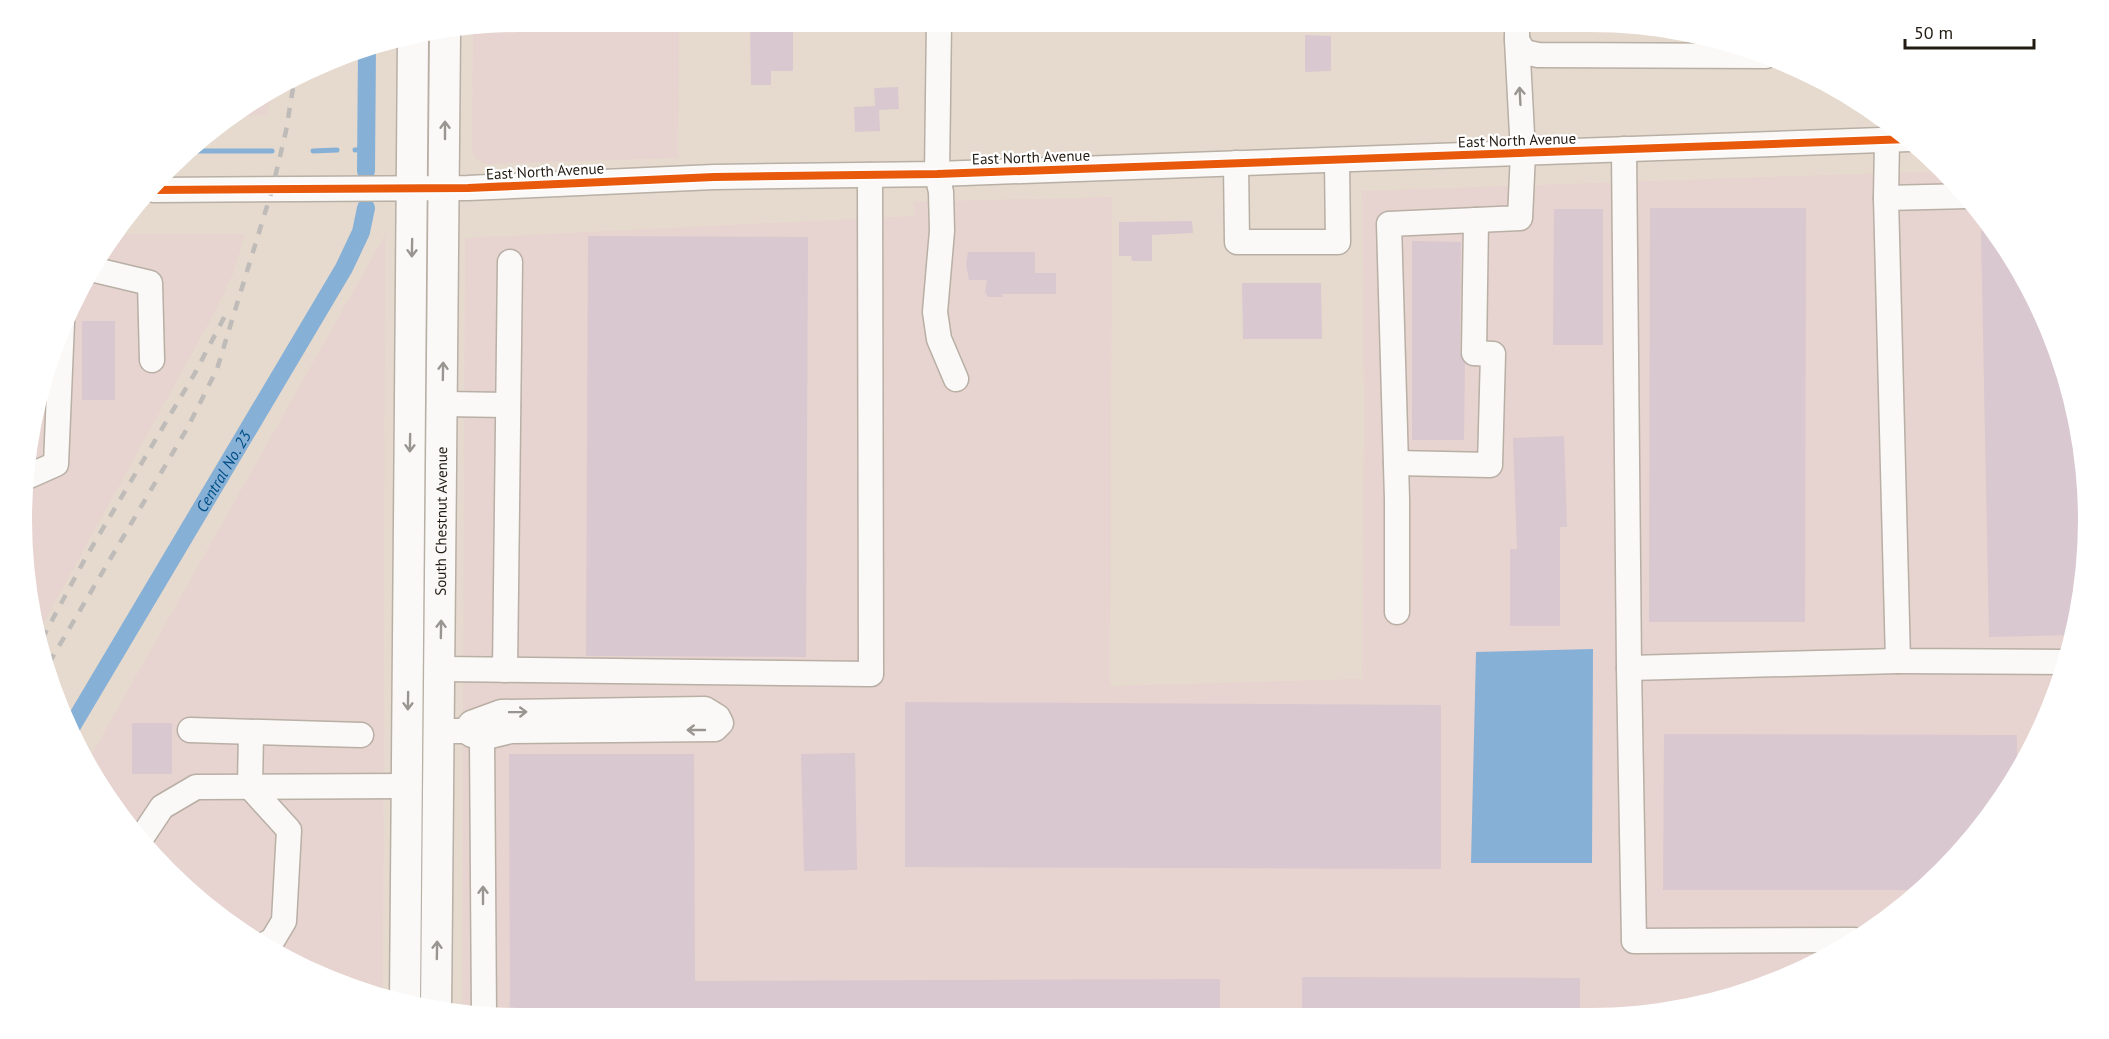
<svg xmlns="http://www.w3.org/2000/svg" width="2109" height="1039" viewBox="0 0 2109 1039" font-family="'PT Sans',sans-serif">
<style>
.industrial{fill:#e7d3cf}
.water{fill:#86b0d6}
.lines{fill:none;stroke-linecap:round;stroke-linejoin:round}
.stream{stroke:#86b0d6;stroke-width:5}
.canal{stroke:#86b0d6;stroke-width:18}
.building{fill:#d9c8d0}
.minor-casing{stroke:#b8afa5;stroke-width:27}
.major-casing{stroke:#b8afa5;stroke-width:33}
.minor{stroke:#fbf9f8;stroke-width:24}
.major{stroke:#fbf9f8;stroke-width:30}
.rail{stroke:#bebbb8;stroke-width:4.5;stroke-dasharray:10 10;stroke-linecap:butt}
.cycleway-casing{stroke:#fff;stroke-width:11}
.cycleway{stroke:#e8590c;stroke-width:8}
.oneway{stroke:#999590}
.labels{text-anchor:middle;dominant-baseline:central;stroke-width:4.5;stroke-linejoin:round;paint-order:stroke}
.street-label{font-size:15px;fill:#221b12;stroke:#fff}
.water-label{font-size:16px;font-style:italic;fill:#004e86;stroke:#fff}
</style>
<rect width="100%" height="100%" fill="#e6dace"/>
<g class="industrial">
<polygon points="520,21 679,21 678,158 484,164 476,159 472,150 473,29"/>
<polygon points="273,94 266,115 232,116"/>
<polygon points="1943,171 1964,191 2021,270 2061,359 2084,454 2087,552 2071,648 2037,740 1965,848 1867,934 1780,980 1654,1014 487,1017 462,1013 465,238 914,216 914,202 1112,197 1110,686 1362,679 1364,416 1362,191"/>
<polygon points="113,234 245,234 233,274 212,317 39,631 25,584 31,422 59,328 105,243"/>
<polygon points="385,235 383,998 299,967 167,872 88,761"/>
</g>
<polygon class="water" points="1593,649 1592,863 1471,863 1476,652"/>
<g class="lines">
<g class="stream">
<polyline points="355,150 367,149"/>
<polyline points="190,151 272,151"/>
<polyline points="313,151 337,150"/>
</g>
<g class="canal">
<polyline points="366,171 367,46"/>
<path id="s1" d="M69,731L344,268L361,232L366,208"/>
</g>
</g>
<g class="building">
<polygon points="750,21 793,21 793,71 771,71 771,85 751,85"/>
<polygon points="1305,35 1331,36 1331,71 1305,72"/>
<polygon points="898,87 899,109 879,110 880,131 855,132 854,107 875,106 874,88"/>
<polygon points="1650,208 1806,208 1805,622 1649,622"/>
<polygon points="1554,209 1603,209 1603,345 1553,345"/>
<polygon points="1192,221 1193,233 1152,235 1152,261 1132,261 1131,256 1119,256 1119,222"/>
<polygon points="1981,231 1993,231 2021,270 2061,359 2084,454 2087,552 2073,635 1989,637"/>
<polygon points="588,236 808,237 806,657 586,656"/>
<polygon points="1412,241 1461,242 1460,353 1465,363 1464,440 1412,440"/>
<polygon points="968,252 1035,252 1035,273 1056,273 1056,294 1002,294 1003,297 988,297 985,292 987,280 969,280 966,264"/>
<polygon points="1242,283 1321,283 1322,339 1243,339"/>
<rect x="82" y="321" width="33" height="79"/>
<polygon points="1564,436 1567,527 1560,527 1560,626 1510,626 1510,549 1517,549 1513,438"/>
<polygon points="905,702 1441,705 1441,869 905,867"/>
<rect x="132" y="723" width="40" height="51"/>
<polygon points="1664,734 2017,735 2017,769 1965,848 1916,890 1663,890"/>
<polygon points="855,753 857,870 804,871 801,754"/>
<polygon points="509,754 694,754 695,981 1220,979 1220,1015 510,1017"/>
<polygon points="1302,977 1580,978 1580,1014 1302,1015"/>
</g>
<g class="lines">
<g class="minor-casing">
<g id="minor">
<polyline points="939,21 937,174 941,192 942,231 935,312 939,339 956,379"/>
<polyline points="1517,22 1517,40 1524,52 1538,55 1766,56"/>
<polyline points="1887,140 1886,198 1968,196"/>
<polyline points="1624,149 1629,668 1898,661"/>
<polyline points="1236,163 1237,242 1338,242 1337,160"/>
<polyline points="154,190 468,188 714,177 937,174 1909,139"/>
<polyline points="1886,198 1898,661 2066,662"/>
<polyline points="91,269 150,283 152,360"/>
<polyline points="443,404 508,405"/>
<polyline points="1396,463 1490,465 1493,354 1474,353 1476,220"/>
<polyline points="29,476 56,464 62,322"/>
<polyline points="1397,612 1397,499 1389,224 1520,218 1523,153 1517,40"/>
<polyline points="1629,668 1634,941 1854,940"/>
<polyline points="440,669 871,674 870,175"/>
<polyline points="505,670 510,262"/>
<polyline points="190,730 361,735"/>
<polyline points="439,731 465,731 472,735 482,738 511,731 715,729 721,723 718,717 705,709 501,712 471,723 465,731"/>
<polyline points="251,732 250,787 289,830 284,921 272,941 267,943"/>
<polyline points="482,738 484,1016"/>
<polyline points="142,837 162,807 196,787 407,786"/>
</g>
</g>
<g class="major-casing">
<g id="major">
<polyline points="405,1003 413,39"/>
<path id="s2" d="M436,1009L445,33"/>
</g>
</g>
<use href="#minor" class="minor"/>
<use href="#major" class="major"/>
<g class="rail">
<polyline points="42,639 86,557 195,373 228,310"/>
<polyline points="49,663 188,427 217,369 272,190 286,131 294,82"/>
</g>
<g class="cycleway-casing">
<polyline id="cycleway" points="154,190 468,188 714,177 937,174 1909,139"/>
</g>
<use href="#cycleway" class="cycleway"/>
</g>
<defs><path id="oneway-shaft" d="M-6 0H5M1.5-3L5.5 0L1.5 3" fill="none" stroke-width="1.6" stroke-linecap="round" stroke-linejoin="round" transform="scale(1.5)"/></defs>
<g class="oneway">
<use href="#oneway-shaft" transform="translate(1520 96) rotate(-93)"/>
<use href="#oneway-shaft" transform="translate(445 130) rotate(-90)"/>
<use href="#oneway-shaft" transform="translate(412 248) rotate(91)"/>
<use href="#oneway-shaft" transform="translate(443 371) rotate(-89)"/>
<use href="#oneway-shaft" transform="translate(410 443) rotate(91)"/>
<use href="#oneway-shaft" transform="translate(441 629) rotate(-89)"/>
<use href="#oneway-shaft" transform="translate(408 701) rotate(91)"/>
<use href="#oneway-shaft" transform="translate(518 712) rotate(-1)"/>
<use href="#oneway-shaft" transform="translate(696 730) rotate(180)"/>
<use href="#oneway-shaft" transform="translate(483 895) rotate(-90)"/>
<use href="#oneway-shaft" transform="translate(437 950) rotate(-89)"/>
</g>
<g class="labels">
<g class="street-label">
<text transform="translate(1517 140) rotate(-2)">East North Avenue</text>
<text transform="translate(1031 157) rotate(-2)">East North Avenue</text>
<text transform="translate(545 171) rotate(-3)">East North Avenue</text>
<text stroke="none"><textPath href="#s2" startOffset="488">South Chestnut Avenue</textPath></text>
</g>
<g class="water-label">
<text stroke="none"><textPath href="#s1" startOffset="302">Central No. 23</textPath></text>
</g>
</g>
<path d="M0 0H2109V1039H0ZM520 32H1590A488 488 0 0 1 2078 520V520A488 488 0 0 1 1590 1008H520A488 488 0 0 1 32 520V520A488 488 0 0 1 520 32Z" fill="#fff" fill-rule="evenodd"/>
<path d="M1905 39v9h129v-9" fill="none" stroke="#221b12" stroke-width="3"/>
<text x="1914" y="39" font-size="18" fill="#221b12" stroke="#ffffff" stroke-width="4.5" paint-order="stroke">50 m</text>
</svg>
